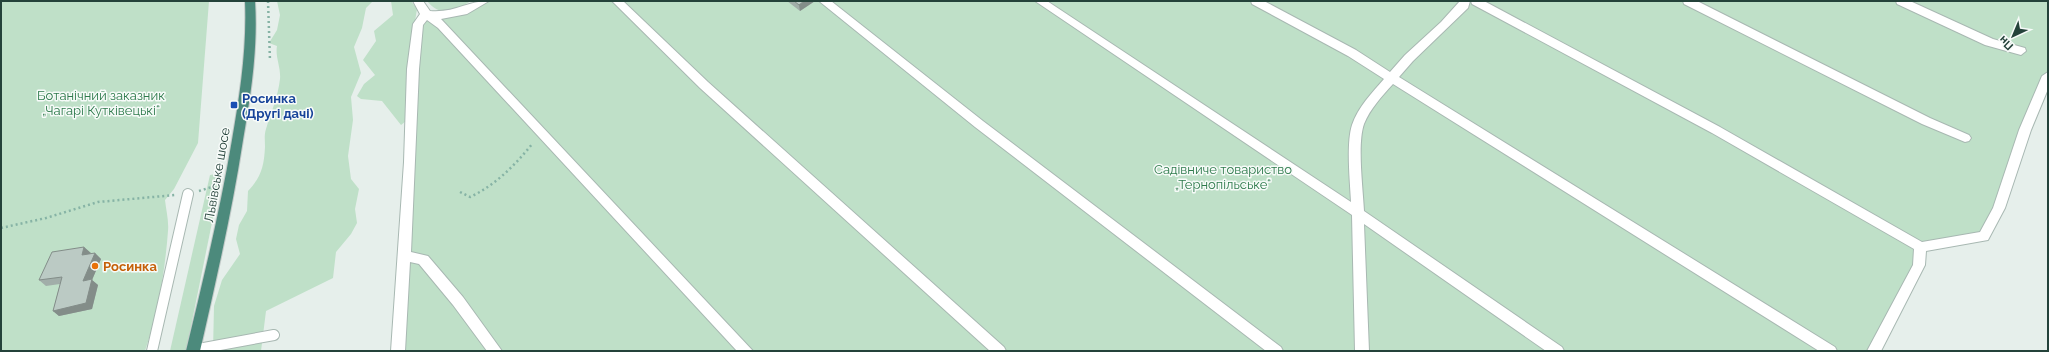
<svg xmlns="http://www.w3.org/2000/svg" width="2049" height="352" viewBox="0 0 2049 352" font-family="Raleway,sans-serif">
<style>
.green{fill:#bfe0c8}
.lines{fill:none;stroke-linecap:round;stroke-linejoin:round}
.service-casing{stroke:#a8b8b2;stroke-width:12}
.minor-casing{stroke:#a8b8b2;stroke-width:2}
.trunk-casing{stroke:#c2cac8;stroke-width:2}
.path{stroke:#86b3a5;stroke-width:2.5;stroke-dasharray:2 3;stroke-linecap:butt}
.service{stroke:#fff;stroke-width:10}
.minor{fill:#fff;fill-rule:evenodd}
.trunk{fill:#4c8a7c;fill-rule:evenodd}
.wall{fill:#a1aea9}
.shaded-wall{fill:#838d89}
.building{fill:#bbcac4;stroke:#838d89}
.transit-dot{fill:#1a4fb4;stroke:#f7fbf9;stroke-width:1.5}
.food-dot{fill:#e8710a;stroke:#f7fbf9;stroke-width:1.5}
.labels{text-anchor:middle;dominant-baseline:central;stroke-width:3;stroke-linejoin:round;paint-order:stroke}
.park-label{font-size:13px;fill:#2d7a4b;stroke:#f7fbf9}
.transit-label{font-size:13px;font-weight:bold;fill:#164399;stroke:#f7fbf9;text-anchor:start}
.street-label{font-size:13px;fill:#24423a;stroke:#f7fbf9}
.food-label{font-size:13px;font-weight:bold;fill:#c56008;stroke:#f7fbf9;text-anchor:start}
</style>
<rect width="100%" height="100%" fill="#e6efeb"/>
<g class="green">
<path d="M1,1H209L198,143L174,189L165,200C166,210 169,221 168,231C165,271 158,313 145,351H1Z"/>
<path d="M277,1H373L366,8L362,28L354,47L361,73L351,97L353,120L348,156L351,179L359,189L355,209L357,223L351,234L336,252L333,278L266,311L261,351H213L214,306L222,280L240,254L236,239L239,225L247,211L248,191C261,177 264,167 265,147C265,141 264,135 266,129C271,112 278,97 280,79C281,67 275,57 277,46L269,43L277,30L280,15Z"/>
<polygon points="391,1 411,1 417,9 406,75 409,87 406,121 401,125 382,101 361,99 357,96 364,84 375,75 363,60 376,41 374,31 393,15"/>
<path d="M427,1H471C454,11 441,18 427,1Z"/>
<polygon points="484,1 2048,1 2048,76 1984,236 1920,247 1919,265 1874,351 398,351 418,24 426,14 447,16"/>
<polygon points="222,173 186,351 170,351 210,175"/>
</g>
<g class="lines">
<g class="service-casing">
<g id="service">
<polyline points="193,350 274,335"/>
<polyline points="152,351 188,194"/>
</g>
</g>
<g class="minor-casing">
<g id="minor">
<path d="M413,1H423L430,11C455,13 467,1 489,1L467,14L441,19L753,351H737L438,28L427,20L423,25L419,69L411,252L428,256L463,297L502,351H487L453,305L419,264L410,262L405,351H391L404,162L407,69L413,24L420,14Z"/>
<polygon points="612,1 623,1 708,82 1004,347 1006,351 990,351 700,88"/>
<polygon points="819,1 831,1 983,121 1281,347 1283,351 1266,351 975,127"/>
<path d="M1035,1H1047L1351,202C1350,181 1346,144 1352,125C1358,107 1372,93 1384,79L1348,56L1252,4L1251,1H1264L1356,50L1390,72L1405,55L1441,22L1460,1H1470L1468,8L1413,61L1399,77L1835,347L1837,351H1819L1393,84C1382,96 1370,109 1364,124C1357,144 1363,189 1364,211L1562,347L1564,351H1546L1364,224L1369,351H1355L1352,215Z"/>
<polygon points="1471,1 1484,1 1720,127 1922,242 1980,232 1993,208 2019,130 2042,76 2048,72 2048,89 2031,130 2005,208 1988,240 1926,251 1925,265 1881,351 1867,351 1913,265 1914,249 1712,133 1472,4"/>
<polygon points="1683,1 1697,1 1930,118 1969,135 1971,138 1969,141 1965,142 1922,124 1684,4"/>
<polygon points="1896,1 1910,1 1993,39 2025,48 2026,51 2021,55 1985,45 1897,4"/>
</g>
</g>
<g class="trunk-casing">
<path id="trunk" d="M245,1H255C258,48 251,94 243,140C232,211 216,281 200,351H186C203,281 220,211 232,140C240,94 247,48 245,1Z"/>
</g>
<g class="path">
<polyline points="268,1 270,61"/>
<polyline points="199,191 215,186"/>
<path d="M460,192L470,197C496,185 515,165 533,143"/>
<polyline points="1,228 46,218 98,202 175,195"/>
</g>
<use href="#service" class="service"/>
<use href="#minor" class="minor"/>
<use href="#trunk" class="trunk"/>
</g>
<g class="wall">
<polygon points="787,1 815,1 800,11"/>
<polygon points="84,247 91,254 95,253 101,259 92,280 98,285 92,309 59,316 53,311 60,284 46,286 39,280"/>
</g>
<g class="shaded-wall">
<polygon points="804,1 815,1 800,11 799,5"/>
<polygon points="84,247 91,253 88,260 82,255"/>
<polygon points="95,253 101,259 92,280 98,285 92,309 59,316 53,311 83,281"/>
</g>
<g class="building">
<polygon points="794,1 804,1 799,5"/>
<polygon points="84,247 82,255 95,253 83,281 92,279 86,303 53,311 62,277 39,280 52,252"/>
</g>
<rect class="transit-dot" x="230" y="101" width="8" height="8" rx="2"/>
<circle class="food-dot" cx="95" cy="266" r="4"/>
<g class="labels">
<g class="park-label">
<text x="101" y="95">Ботанічний заказник<tspan x="101" dy="15">„Чагарі Кутківецькі“</tspan></text>
<text x="1223" y="169">Садівниче товариство<tspan x="1223" dy="15">„Тернопільське“</tspan></text>
</g>
<g class="transit-label">
<text x="242" y="98">Росинка<tspan x="242" dy="15">(Другі дачі)</tspan></text>
</g>
<g class="street-label">
<text transform="translate(217 175) rotate(-80)">Львівське шосе</text>
</g>
<g class="food-label">
<text x="103" y="266">Росинка</text>
</g>
</g>
<rect width="2049" height="352" fill="none" stroke="#24423a" stroke-width="4"/>
<g transform="translate(2013 36) rotate(224)" stroke="#f7fbf9" stroke-width="3" paint-order="stroke">
<path d="M0-3L7 15L0 10L-7 15Z" fill="#24423a"/>
<text y="-6" font-size="11" font-weight="bold" text-anchor="middle" fill="#24423a">Пн</text>
</g>
</svg>
